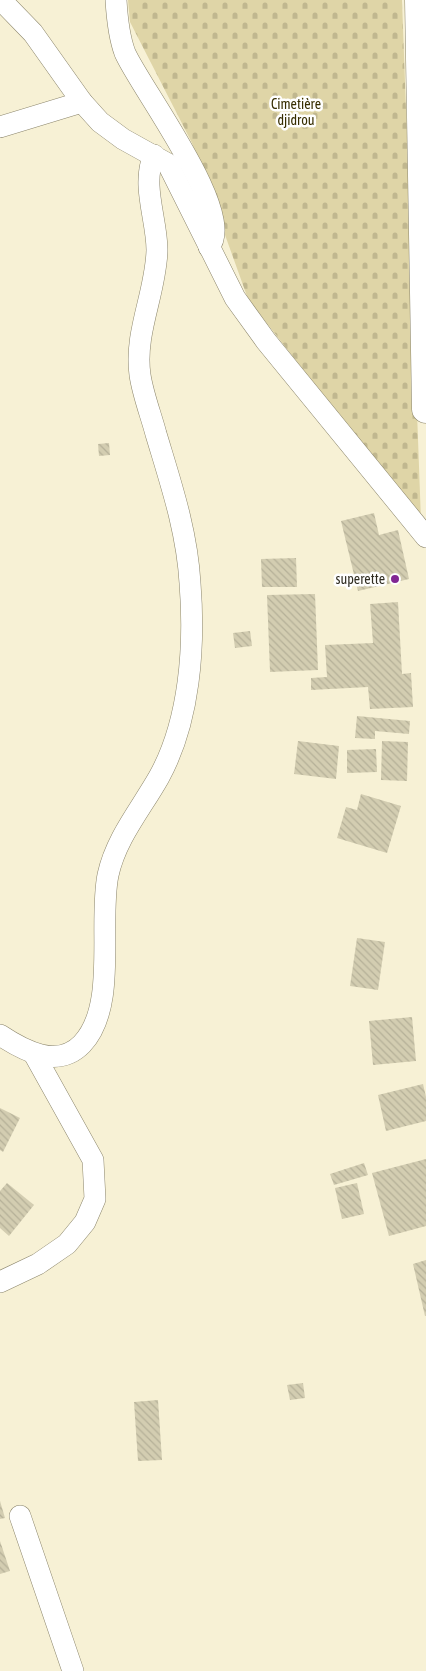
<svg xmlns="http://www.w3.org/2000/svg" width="426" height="1671" viewBox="0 0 426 1671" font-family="'Asap Condensed',sans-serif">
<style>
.cemetery{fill:url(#cemetery-stones)}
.building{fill:url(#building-back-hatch)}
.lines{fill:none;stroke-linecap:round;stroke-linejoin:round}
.minor-casing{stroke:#8b856b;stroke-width:22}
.tertiary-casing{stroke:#8b856b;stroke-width:29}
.minor{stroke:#fff;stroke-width:21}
.tertiary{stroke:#fff;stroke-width:28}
.poi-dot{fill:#812693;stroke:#fff;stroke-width:2}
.labels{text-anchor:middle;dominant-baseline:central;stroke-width:5;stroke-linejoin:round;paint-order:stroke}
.park-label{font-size:14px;fill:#362d00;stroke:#fff}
.poi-label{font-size:14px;fill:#302d22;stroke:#fff;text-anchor:end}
</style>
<defs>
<pattern id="cemetery-stones" width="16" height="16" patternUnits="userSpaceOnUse" patternTransform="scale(1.25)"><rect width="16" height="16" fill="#dfd5a7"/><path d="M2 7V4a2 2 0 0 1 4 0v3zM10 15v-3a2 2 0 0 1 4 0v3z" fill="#c0b78f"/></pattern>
<pattern id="building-back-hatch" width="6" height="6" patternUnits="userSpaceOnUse" patternTransform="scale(1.25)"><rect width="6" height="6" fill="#d3cdb1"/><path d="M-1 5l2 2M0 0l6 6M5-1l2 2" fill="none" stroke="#b5b098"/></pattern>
</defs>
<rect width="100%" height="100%" fill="#f7f1d5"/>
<polygon class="cemetery" points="128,0 402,0 421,521 248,299 192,143 130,22"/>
<g class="building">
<polygon points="109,443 110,455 99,456 98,444"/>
<polygon points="374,513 379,535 398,530 409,579 358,591 341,521"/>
<polygon points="296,558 297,587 262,587 261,559"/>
<polygon points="315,594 318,670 270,672 267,595"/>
<polygon points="398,602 402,674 411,673 413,707 370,709 368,687 311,690 311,678 327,677 325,645 373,643 370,604"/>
<polygon points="250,631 252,646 235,648 233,633"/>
<polygon points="357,716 410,721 409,734 375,731 375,739 355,738"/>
<polygon points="298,741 339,746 336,779 294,774"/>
<polygon points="382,741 408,742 407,781 381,780"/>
<polygon points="376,749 377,772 347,773 347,750"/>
<polygon points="361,794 401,806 387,853 337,838 346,807 357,810"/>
<polygon points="357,938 385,942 378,990 350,986"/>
<polygon points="412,1017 416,1061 373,1065 369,1021"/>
<polygon points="423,1084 426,1097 426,1121 386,1131 378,1095"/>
<polygon points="0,1108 20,1118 3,1152 0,1150"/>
<polygon points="426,1159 426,1226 389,1236 372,1173"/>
<polygon points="364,1163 368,1175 334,1185 330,1174"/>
<polygon points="7,1183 34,1205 9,1236 0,1228 0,1191"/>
<polygon points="357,1183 364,1214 342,1219 335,1188"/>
<polygon points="426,1260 426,1316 425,1316 413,1264"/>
<polygon points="303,1383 305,1398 290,1400 287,1385"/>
<polygon points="158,1400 162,1460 138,1461 134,1402"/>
<polygon points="0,1501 5,1518 0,1519"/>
<polygon points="0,1541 10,1571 0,1574"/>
</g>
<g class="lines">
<g class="minor-casing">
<g id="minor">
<polyline points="1,0 33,33 82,102 100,122 123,139 168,164 235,298 266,341 426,537"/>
<path d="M116,0C117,17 119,37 125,53C141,89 237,214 209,247"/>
<polyline points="0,127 82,102"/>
<path d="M0,1035C24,1051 58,1069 82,1044C118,1006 98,924 108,875C116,838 141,809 159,777C190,721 195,646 190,583C187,531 171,484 156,434C151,415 143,395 140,375C134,332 156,293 157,250C157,219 141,185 154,155"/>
<polyline points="0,1282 38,1264 67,1244 85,1222 95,1199 93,1160 34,1054"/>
<polyline points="20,1516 73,1671"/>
</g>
</g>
<g class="tertiary-casing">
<polyline id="tertiary" points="419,0 426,409"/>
</g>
<use href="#minor" class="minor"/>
<use href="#tertiary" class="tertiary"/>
</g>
<circle class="poi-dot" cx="395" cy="579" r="5"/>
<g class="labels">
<g class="park-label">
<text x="296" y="104">Cimetière<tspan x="296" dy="16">djidrou</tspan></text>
</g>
<g class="poi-label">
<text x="385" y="579">superette</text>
</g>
</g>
</svg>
